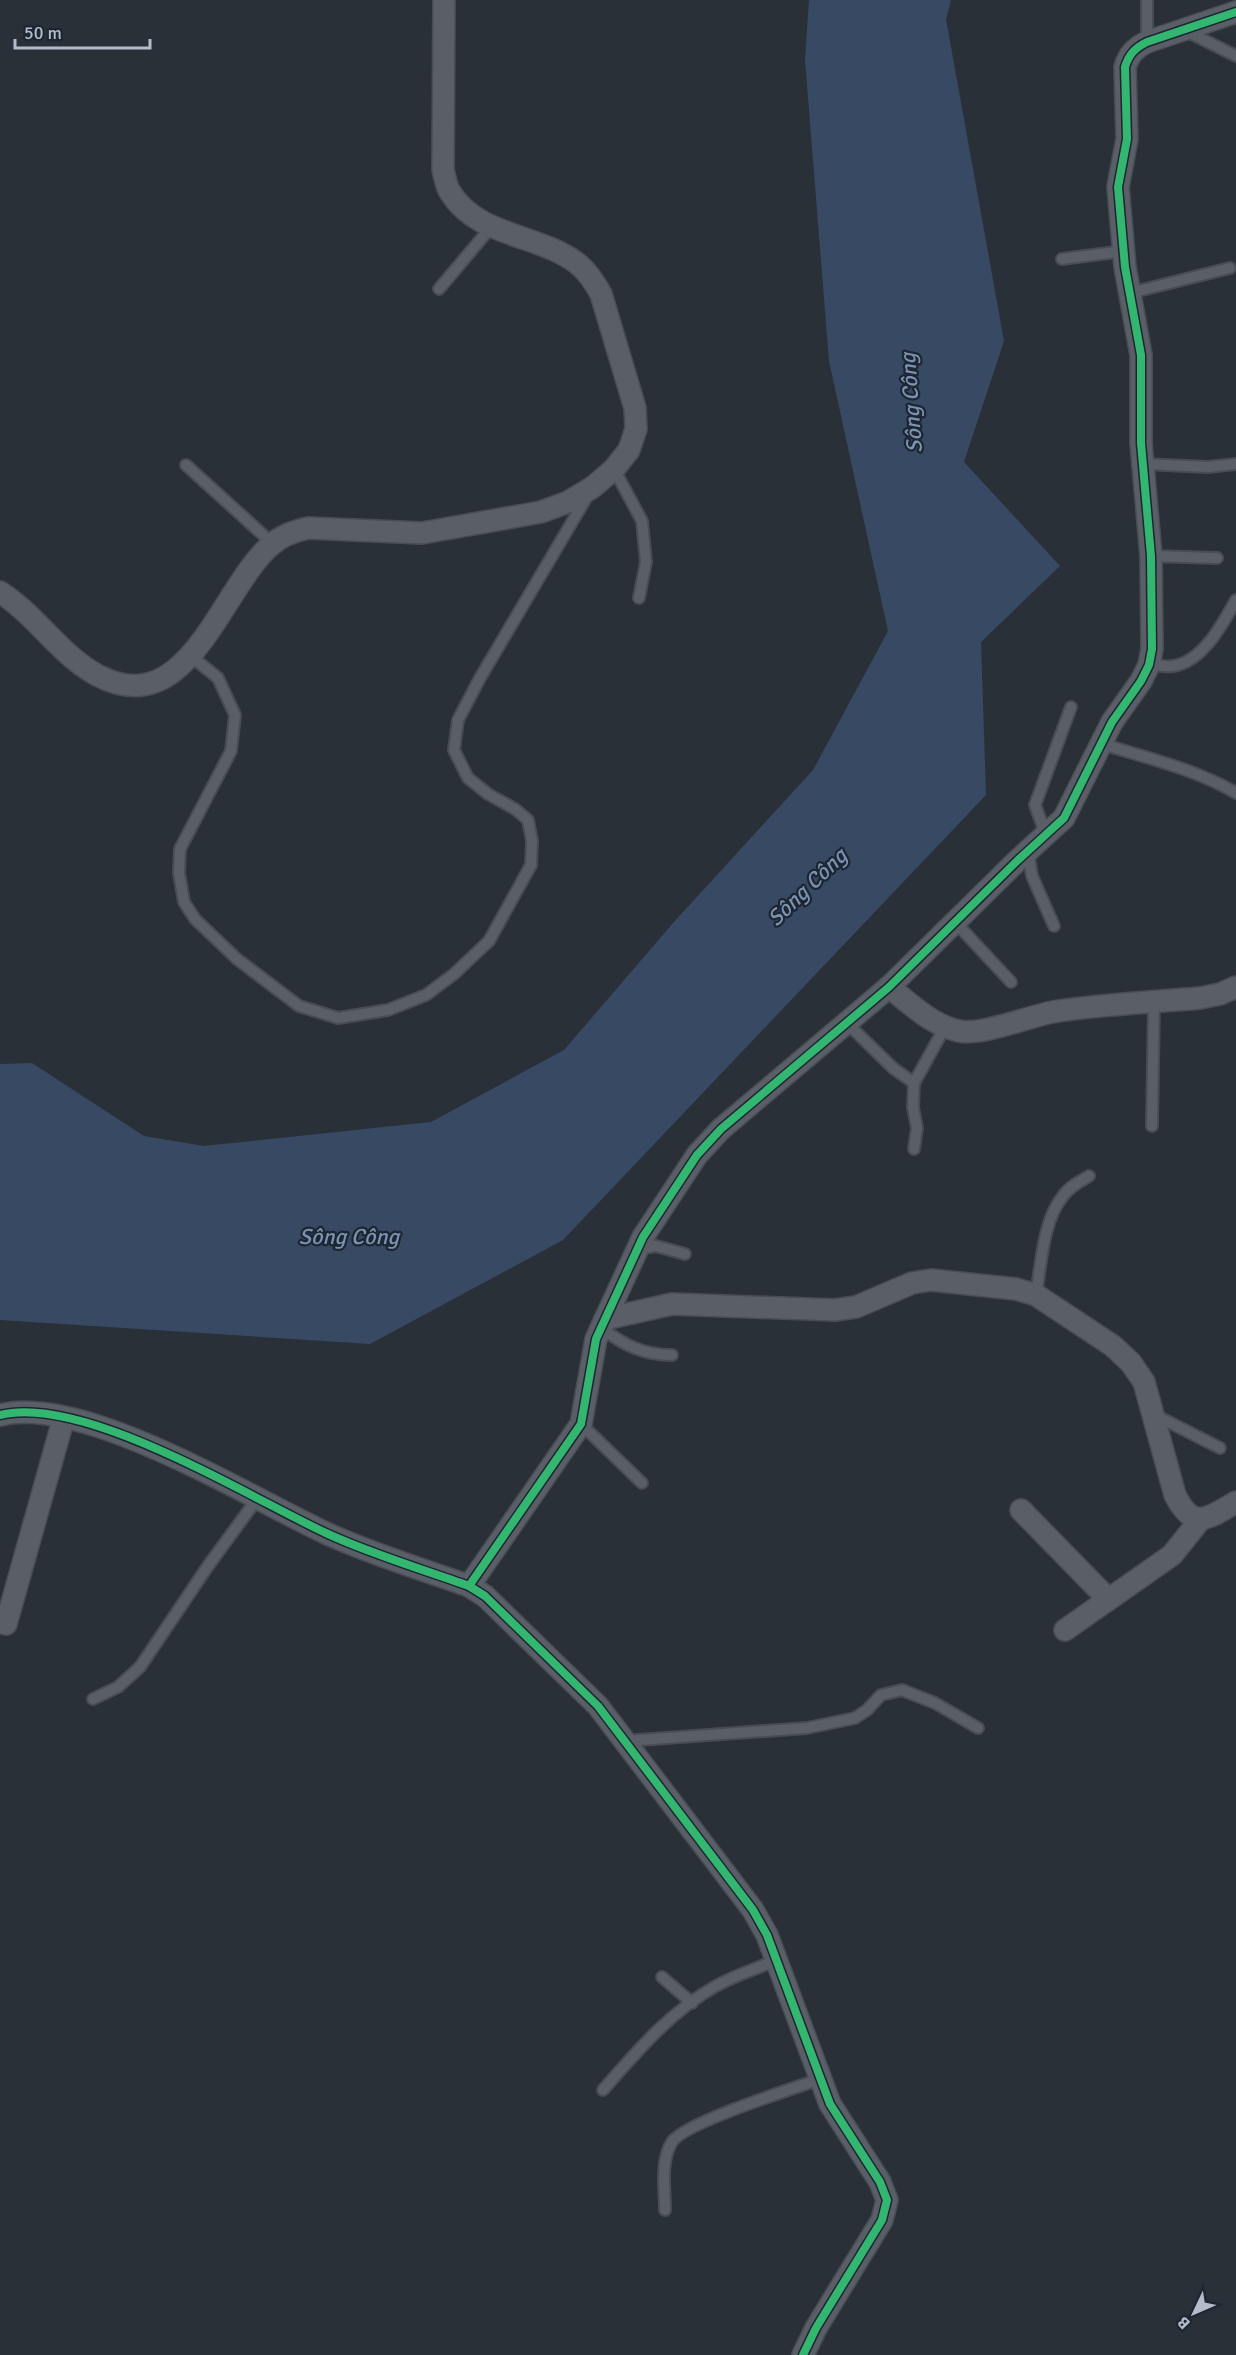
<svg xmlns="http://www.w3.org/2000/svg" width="1236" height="2355" viewBox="0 0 1236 2355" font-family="Signika,sans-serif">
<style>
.water{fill:#384963}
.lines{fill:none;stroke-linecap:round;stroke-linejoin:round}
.lane-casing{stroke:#484c53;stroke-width:14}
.street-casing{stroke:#484c53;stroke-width:24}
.lane{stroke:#5a5e66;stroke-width:10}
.street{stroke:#5a5e66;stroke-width:21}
.cycleway-casing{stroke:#1d2633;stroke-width:11}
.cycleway{stroke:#33b770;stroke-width:8}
.labels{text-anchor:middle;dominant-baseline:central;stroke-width:4.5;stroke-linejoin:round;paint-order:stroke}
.water-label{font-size:22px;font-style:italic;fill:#7c92b1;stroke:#1d2633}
</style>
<rect width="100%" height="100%" fill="#2a3038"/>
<polygon class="water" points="809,0 951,0 946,19 1004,341 964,462 1060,566 981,642 986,795 563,1240 370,1344 0,1320 0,1064 32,1063 144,1136 204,1146 431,1122 564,1050 673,923 813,770 888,631 829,361 805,60"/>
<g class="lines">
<g class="lane-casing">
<g id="lane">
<polyline points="1147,0 1147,42"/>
<polyline points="1186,31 1236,56"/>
<polyline points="1062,259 1124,251"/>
<polyline points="439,289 492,226"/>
<polyline points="1130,293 1230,268"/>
<polyline points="1143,464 1208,467 1236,464"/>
<polyline points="186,465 272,543"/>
<polyline points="614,469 642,521 646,562 639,598"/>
<polyline points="1151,556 1217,558"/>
<polyline points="191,656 218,678 235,715 231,751 180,849 179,873 184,902 195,919 237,959 299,1006 338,1018 388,1010 426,995 454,974 489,941 531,865 532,841 528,820 515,809 488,794 468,778 454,750 458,720 480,678 588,495"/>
<path d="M1149,665C1156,665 1165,667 1173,666C1203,662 1223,623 1236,600"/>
<path d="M1102,744C1147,758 1195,769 1236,793"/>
<polyline points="1046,835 1035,805 1071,707"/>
<polyline points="1028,851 1032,876 1054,926"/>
<polyline points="955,922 1011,982"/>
<polyline points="855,1031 893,1068 914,1083"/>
<polyline points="1152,1126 1154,1002"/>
<polyline points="914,1149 917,1128 913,1107 914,1083 945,1027"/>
<polyline points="637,1249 656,1246 685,1254"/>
<path d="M1036,1295C1041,1265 1043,1220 1063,1196C1069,1187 1080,1181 1089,1176"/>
<path d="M601,1328C624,1345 643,1355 672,1355"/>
<polyline points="1153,1414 1220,1448"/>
<polyline points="581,1424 642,1483"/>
<polyline points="93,1699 118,1687 140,1667 208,1566 257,1499"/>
<polyline points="625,1741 807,1728 855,1718 867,1710 881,1695 902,1690 935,1703 978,1728"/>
<polyline points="662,1977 692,2003"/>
<path d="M603,2090C637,2051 671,2011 716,1986C735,1975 757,1969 776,1960"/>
<path d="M665,2210C665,2189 660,2161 672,2142C684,2123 794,2088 821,2079"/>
</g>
</g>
<g class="street-casing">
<g id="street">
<path d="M0,592C36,615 60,655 97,675C188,724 220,589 271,545C282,535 294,531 308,528L422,533L541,512L568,502L593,487L614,469L629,450L636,429L635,408L601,294C595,283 588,272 578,264C540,234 477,237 450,192C446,186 445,177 443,170L444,0"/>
<path d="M889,987C911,1004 931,1025 959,1031C983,1036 1031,1015 1058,1011C1104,1004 1153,1002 1200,998L1220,994L1236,987"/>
<path d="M605,1319L672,1304L835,1310L856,1307L912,1283L931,1280L1016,1289L1036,1295L1113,1346L1131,1363L1144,1382L1175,1495C1193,1531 1208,1519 1236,1502"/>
<path d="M0,1415C84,1394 250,1498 328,1534C374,1555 422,1569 469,1586L485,1596L598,1706L753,1910L767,1935L830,2104L880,2182L887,2200L882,2220L816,2328L803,2355"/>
<polyline points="1021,1510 1108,1599"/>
<path d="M469,1586L581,1424L596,1339L643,1237L697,1155L721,1129L889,987L1018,860L1064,818L1112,722L1141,681L1149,665L1152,649L1151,556L1141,443V355L1125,267L1118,187L1127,139L1125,67C1129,54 1135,48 1147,42L1236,12"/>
<polyline points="6,1624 64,1417"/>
<polyline points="1065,1630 1172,1555 1200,1520"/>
</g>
</g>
<use href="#lane" class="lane"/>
<use href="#street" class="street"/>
<g class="cycleway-casing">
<g id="cycleway">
<path d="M0,1415C84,1394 250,1498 328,1534C374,1555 422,1569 469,1586L485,1596L598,1706L753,1910L767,1935L830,2104L880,2182L887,2200L882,2220L816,2328L803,2355"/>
<path d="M469,1586L581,1424L596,1339L643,1237L697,1155L721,1129L889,987L1018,860L1064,818L1112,722L1141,681L1149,665L1152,649L1151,556L1141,443V355L1125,267L1118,187L1127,139L1125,67C1129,54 1135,48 1147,42L1236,12"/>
</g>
</g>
<use href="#cycleway" class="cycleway"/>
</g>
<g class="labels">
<g class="water-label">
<text transform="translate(911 403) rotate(-94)">Sông Công</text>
<text transform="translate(807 887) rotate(-44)">Sông Công</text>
<text x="349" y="1236">Sông Công</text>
</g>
</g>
<g transform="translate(1194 2313) rotate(226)" stroke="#1d2633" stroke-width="4.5" paint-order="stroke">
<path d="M0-4.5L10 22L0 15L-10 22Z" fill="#b4bcc9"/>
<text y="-9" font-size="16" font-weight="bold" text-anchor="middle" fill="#b4bcc9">B</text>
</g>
<path d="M15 39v9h135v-9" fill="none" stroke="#b4bcc9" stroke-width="3"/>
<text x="24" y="39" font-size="18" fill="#b4bcc9" stroke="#1d2633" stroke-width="4.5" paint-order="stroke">50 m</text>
</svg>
